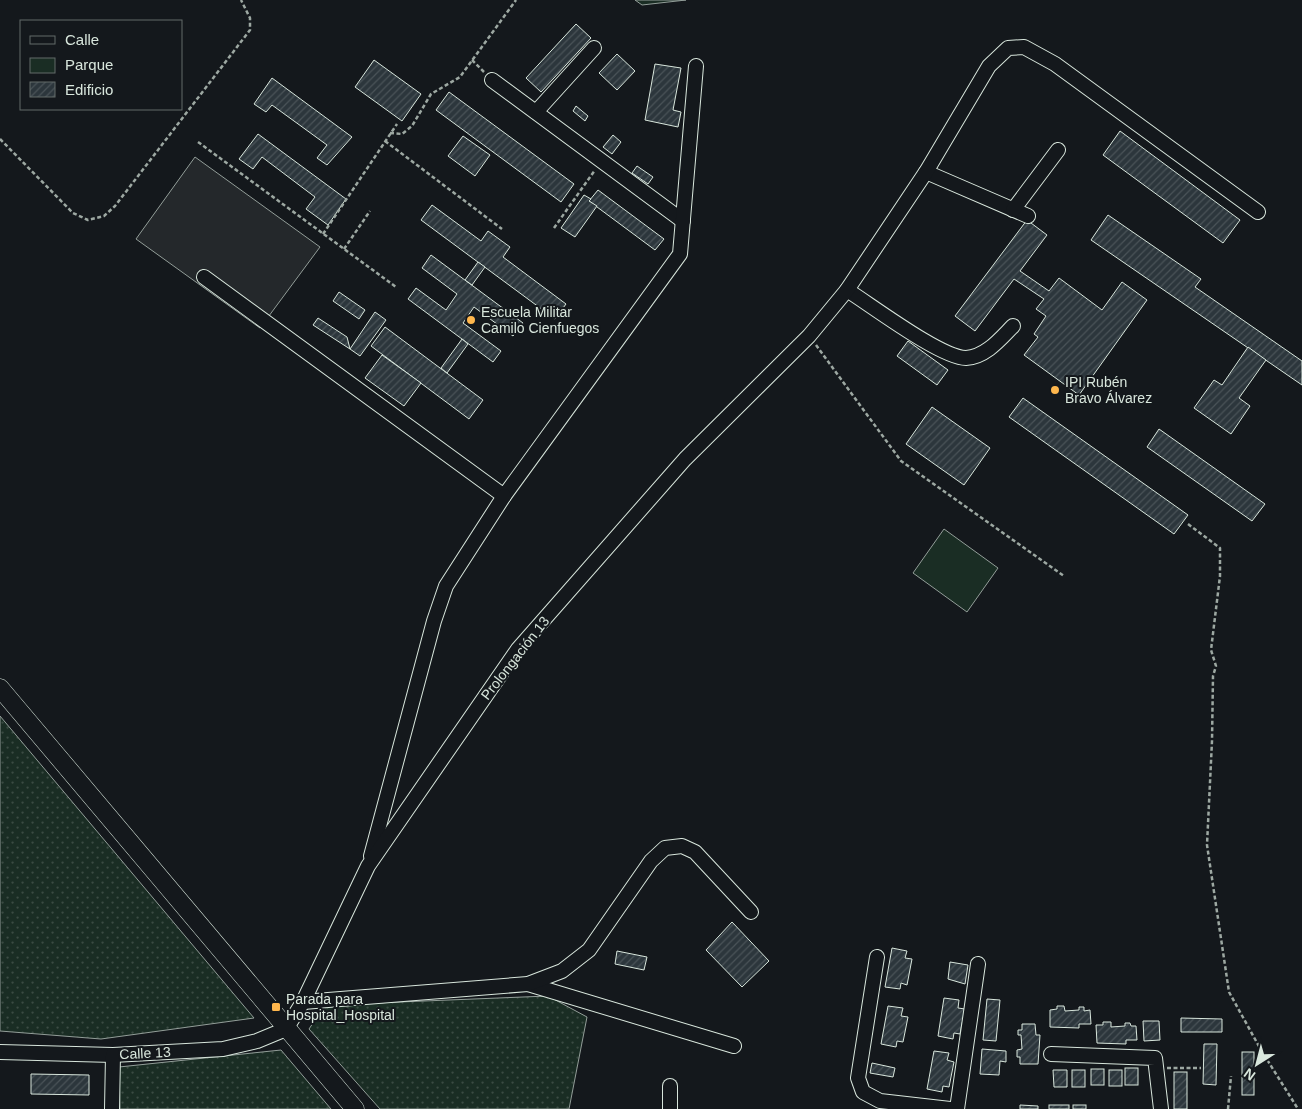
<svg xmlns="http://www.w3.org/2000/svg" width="1302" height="1109" viewBox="0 0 1302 1109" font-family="Helvetica,sans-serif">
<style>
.green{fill:url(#green-dots);stroke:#939e99}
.pitch{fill:#1a2d24;stroke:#939e99}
.parking{fill:#24282b;stroke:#939e99}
.building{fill:url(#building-hatch);stroke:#d8e6dc}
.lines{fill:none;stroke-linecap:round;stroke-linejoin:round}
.minor-casing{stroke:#d8e6dc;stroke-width:16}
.major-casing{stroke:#d8e6dc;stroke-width:19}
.path{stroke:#9da8a2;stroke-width:2.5;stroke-dasharray:4 2.5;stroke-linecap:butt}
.minor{stroke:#14181c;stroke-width:14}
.major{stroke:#14181c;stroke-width:18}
.poi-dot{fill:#ffb74d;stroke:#14181c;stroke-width:2}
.labels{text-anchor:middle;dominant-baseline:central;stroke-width:4;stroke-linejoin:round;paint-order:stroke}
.poi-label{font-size:14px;fill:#d8e6dc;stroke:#14181c;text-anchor:start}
.street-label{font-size:14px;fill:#d8e6dc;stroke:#14181c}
</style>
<defs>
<pattern id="green-dots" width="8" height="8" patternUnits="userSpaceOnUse" patternTransform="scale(1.25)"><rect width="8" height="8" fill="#1a2d24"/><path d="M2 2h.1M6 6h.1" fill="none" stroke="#3b4b43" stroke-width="1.8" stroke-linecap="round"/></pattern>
<pattern id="building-hatch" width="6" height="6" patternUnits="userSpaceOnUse" patternTransform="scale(1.25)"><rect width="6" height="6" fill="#2c363c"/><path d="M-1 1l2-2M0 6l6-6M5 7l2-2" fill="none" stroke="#4a5358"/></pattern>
</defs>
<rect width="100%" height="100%" fill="#14181c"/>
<g class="green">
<polygon points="0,716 254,1018 101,1039 0,1031"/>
<polygon points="548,996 587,1017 569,1109 380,1109 309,1029 325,1005"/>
<polygon points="281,1050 331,1109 120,1109 119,1067"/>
</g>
<g class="pitch">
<polygon points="635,0 686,0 642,5"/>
<polygon points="944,529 998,568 967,612 913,573"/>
</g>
<polygon class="parking" points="195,157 320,247 260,328 136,239"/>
<g class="building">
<polygon points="576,24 591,38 541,92 526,78"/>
<polygon points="617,54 635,71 617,90 599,73"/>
<polygon points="374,60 421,94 402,121 355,87"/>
<polygon points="655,64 681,68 673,110 681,112 678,127 645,120"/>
<polygon points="272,78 352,137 327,165 317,158 327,145 272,105 266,112 254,104"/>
<polygon points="449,92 574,184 561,202 436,110"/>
<polygon points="576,106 588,116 585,121 573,111"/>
<polygon points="1120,131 1240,220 1223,243 1103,155"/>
<polygon points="258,134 346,199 328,225 306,209 315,197 262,157 253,169 239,159"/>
<polygon points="613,135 621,142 612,154 603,147"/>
<polygon points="463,136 490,155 475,176 448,156"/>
<polygon points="637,166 653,177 648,184 632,173"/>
<polygon points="598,190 664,239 655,250 589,201"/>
<polygon points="584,195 591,199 589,201 597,206 575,237 561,228"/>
<polygon points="432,205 481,241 488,231 510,247 503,257 566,304 555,319 421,220"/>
<polygon points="1108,215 1201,279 1195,287 1302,361 1302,385 1091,240"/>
<polygon points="1027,220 1047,235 1020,271 1049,291 1059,278 1102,310 1122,282 1147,300 1079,395 1024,355 1038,337 1034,334 1046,316 1036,309 1044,299 1014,279 975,331 955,316"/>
<polygon points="431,255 523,323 513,336 474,307 463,323 501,351 493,362 408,299 416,288 446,310 457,294 422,268"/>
<polygon points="478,262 485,267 472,285 465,280"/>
<polygon points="339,292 365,310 359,319 333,301"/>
<polygon points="375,312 386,320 360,356 350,349"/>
<polygon points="318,318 347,337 350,349 313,325"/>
<polygon points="385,327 483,400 469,419 371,346"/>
<polygon points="462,339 468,344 447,373 441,368"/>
<polygon points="908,341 948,370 937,385 897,356"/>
<polygon points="1248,347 1266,360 1239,398 1250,406 1231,434 1194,408 1214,380 1222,385"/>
<polygon points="382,355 421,383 404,406 365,378"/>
<polygon points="1023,398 1188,515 1174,534 1009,417"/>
<polygon points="932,407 990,448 964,485 906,444"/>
<polygon points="1159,429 1265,504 1252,521 1147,447"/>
<polygon points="732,922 769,961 742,987 706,950"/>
<polygon points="892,948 907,951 905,958 912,959 907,985 901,983 900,989 885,987"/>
<polygon points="617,951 647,957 644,970 615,964"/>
<polygon points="950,962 968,965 965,984 948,979"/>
<polygon points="944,998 959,1000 958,1008 965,1009 960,1034 954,1033 953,1039 938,1036"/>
<polygon points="987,999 1000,1000 996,1041 983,1040"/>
<polygon points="888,1006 903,1008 901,1016 908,1017 903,1042 897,1041 896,1047 881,1044"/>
<polygon points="1057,1006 1064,1006 1065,1011 1079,1010 1079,1007 1084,1007 1084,1011 1090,1010 1091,1024 1079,1024 1079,1028 1050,1027 1050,1010 1057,1009"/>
<polygon points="1181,1018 1222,1019 1222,1032 1181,1032"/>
<polygon points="1143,1021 1159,1021 1160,1040 1144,1041"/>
<polygon points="1103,1022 1111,1022 1111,1027 1125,1026 1125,1023 1130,1023 1131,1026 1136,1026 1137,1040 1126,1040 1126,1044 1097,1043 1096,1025 1103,1025"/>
<polygon points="1022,1024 1035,1024 1036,1035 1040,1035 1038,1064 1020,1064 1020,1057 1017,1057 1017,1050 1022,1049 1021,1035 1018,1035 1018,1030 1022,1030"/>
<polygon points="1204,1044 1217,1044 1216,1085 1203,1084"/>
<polygon points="982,1049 1006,1051 1006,1062 1000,1061 999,1075 980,1074"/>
<polygon points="934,1051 949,1053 947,1060 954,1062 949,1087 943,1086 942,1092 927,1089"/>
<rect x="1242" y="1052" width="12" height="43"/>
<polygon points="872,1063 895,1068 893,1077 870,1073"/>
<rect x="1125" y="1068" width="13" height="17"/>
<rect x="1091" y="1069" width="13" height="16"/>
<polygon points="1053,1070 1067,1070 1067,1087 1054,1087"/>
<rect x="1072" y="1070" width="13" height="17"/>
<rect x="1109" y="1070" width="13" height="16"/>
<rect x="1174" y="1072" width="13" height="37"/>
<polygon points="31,1074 89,1075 89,1095 31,1094"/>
<polygon points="1020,1105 1038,1106 1038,1109 1020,1109"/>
<rect x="1049" y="1105" width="20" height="4"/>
<rect x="1073" y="1105" width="13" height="4"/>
</g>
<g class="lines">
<g class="minor-casing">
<g id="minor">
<polyline points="492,80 683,221"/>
<polyline points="536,112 594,48"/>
<polyline points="926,172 1028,216"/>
<polyline points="1013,210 1058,150"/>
<polyline points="204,277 504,496 680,254 696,66"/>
<path d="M847,290C871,305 941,358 966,358C986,357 1001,338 1013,326"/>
<polyline points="371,856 434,621 446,586 504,496"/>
<polyline points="877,957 858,1078 863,1092 880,1101 950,1109"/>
<polyline points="528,984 734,1046"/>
<polyline points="303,1002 528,984 562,971 589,950 651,861 665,848 682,846 695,852 751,912"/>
<polyline points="0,1052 113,1055 223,1049 257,1041 286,1029 303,1002 368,866 518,649 685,459 809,336 847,290 926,172 989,66 1008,48 1024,47 1055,64 1258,212"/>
<polyline points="1051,1054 1155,1058 1161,1109"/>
<polyline points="112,1109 113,1055"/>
<polyline points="670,1109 670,1086"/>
<polyline points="957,1109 978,964"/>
</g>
</g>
<g class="major-casing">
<polyline id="major" points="0,688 355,1109"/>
</g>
<g class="path">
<polyline points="472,60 484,72"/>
<polyline points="390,133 402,134 412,126 431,94 460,77 516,0"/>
<polyline points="0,139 73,213 88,220 104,216 115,206 250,30 250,18 241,0"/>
<polyline points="385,141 502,229"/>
<polyline points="198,142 396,287"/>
<polyline points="554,228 595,170"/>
<polyline points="323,234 397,124"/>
<polyline points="344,249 370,211"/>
<polyline points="816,345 901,461 1064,576"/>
<polyline points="1188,524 1220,548 1220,576 1211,650 1216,666 1213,676 1212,741 1207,845 1229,992 1261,1050 1298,1109"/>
<polyline points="1167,1068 1201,1068"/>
<polyline points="1228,1109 1231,1076"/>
</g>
<use href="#minor" class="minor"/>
<use href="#major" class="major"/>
</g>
<g class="poi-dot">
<circle cx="471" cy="320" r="5"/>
<circle cx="1055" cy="390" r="5"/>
<rect x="271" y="1002" width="10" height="10" rx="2.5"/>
</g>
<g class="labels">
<g class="poi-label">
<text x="481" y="312">Escuela Militar<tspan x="481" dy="16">Camilo Cienfuegos</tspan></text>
<text x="1065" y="382">IPI Rubén<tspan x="1065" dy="16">Bravo Álvarez</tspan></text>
<text x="286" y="999">Parada para<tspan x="286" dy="16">Hospital_Hospital</tspan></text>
</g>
<g class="street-label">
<text transform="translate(515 658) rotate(-52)">Prolongación 13</text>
<text transform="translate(145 1053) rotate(-3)">Calle 13</text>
</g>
</g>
<rect x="20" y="20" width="162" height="90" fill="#14181c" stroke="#626a69"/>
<rect x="30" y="36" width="25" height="8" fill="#14181c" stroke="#626a69"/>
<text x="65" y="45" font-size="15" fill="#d8e6dc">Calle</text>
<rect x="30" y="58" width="25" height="15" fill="#1a2d24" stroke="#626a69"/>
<text x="65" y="70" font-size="15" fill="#d8e6dc">Parque</text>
<rect x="30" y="82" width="25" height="15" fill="url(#building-hatch)" stroke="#626a69"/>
<text x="65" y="95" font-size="15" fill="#d8e6dc">Edificio</text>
<g transform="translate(1257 1064) rotate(216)" stroke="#14181c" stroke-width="4" paint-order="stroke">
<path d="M0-4L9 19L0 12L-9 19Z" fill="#d8e6dc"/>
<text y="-8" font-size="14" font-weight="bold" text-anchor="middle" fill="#d8e6dc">N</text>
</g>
</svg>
